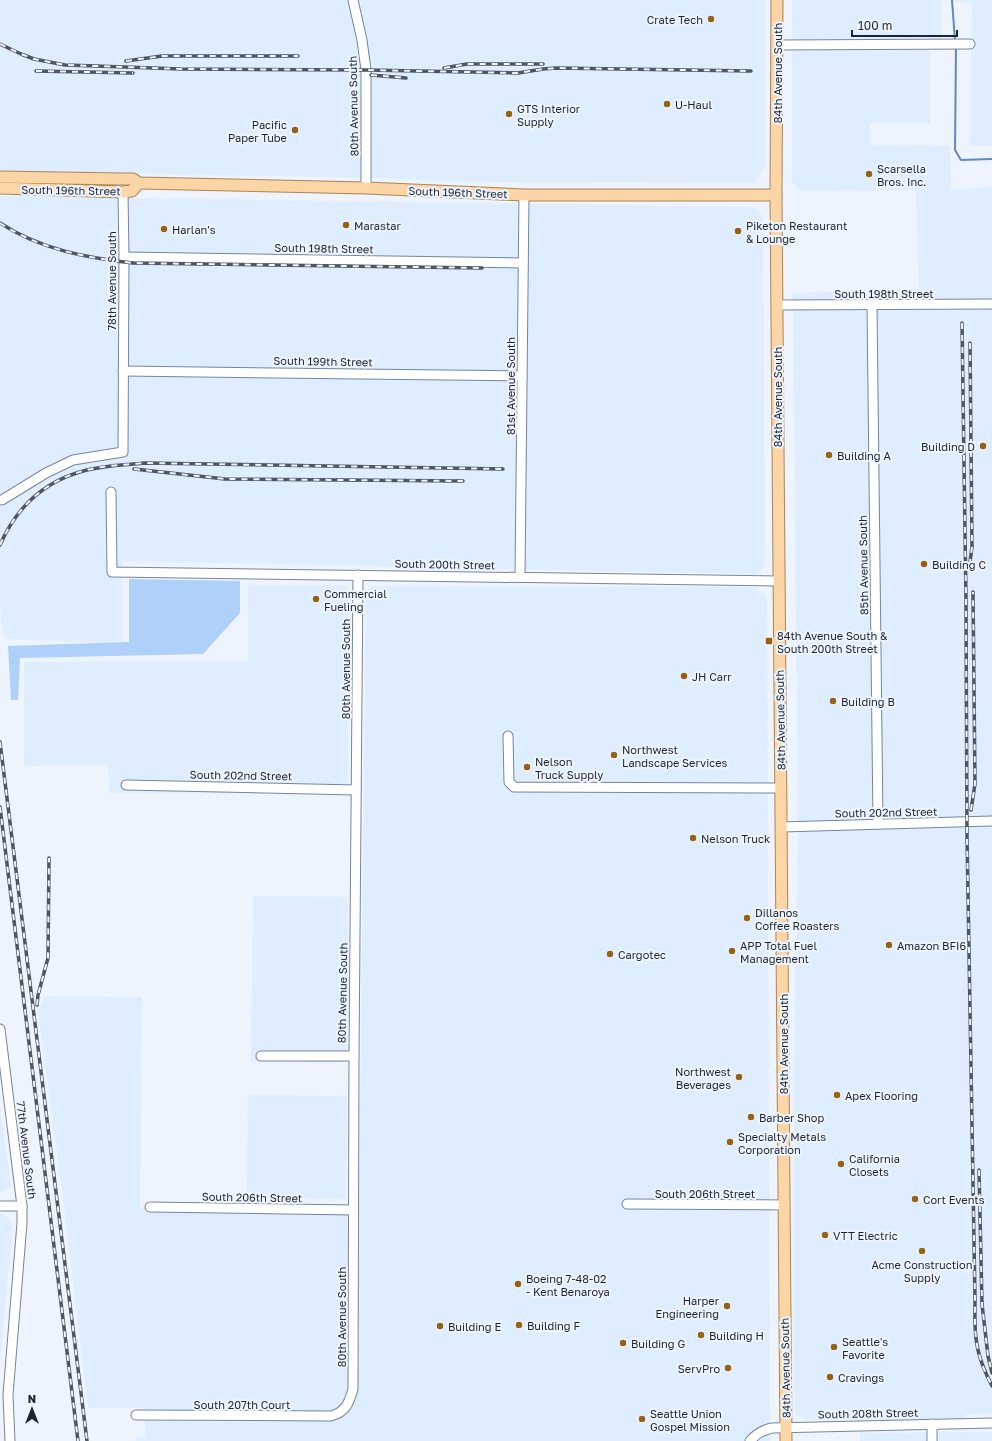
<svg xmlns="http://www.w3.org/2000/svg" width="992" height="1441" viewBox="0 0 992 1441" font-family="'Golos Text',sans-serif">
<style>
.built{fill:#deedff}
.green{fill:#afd0f9}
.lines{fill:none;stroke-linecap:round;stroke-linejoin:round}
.stream{stroke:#6189bb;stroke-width:2}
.minor-casing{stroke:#75869c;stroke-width:11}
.major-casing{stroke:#ac8554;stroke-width:13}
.minor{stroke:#fff;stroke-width:9}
.major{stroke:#fbd5a5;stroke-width:11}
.rail-casing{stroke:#4f565f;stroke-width:3.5}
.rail{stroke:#edf4fe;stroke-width:2;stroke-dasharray:6;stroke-linecap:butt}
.poi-dot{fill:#956215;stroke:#edf4fe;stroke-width:1.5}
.labels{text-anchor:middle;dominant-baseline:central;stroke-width:4;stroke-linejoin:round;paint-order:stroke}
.poi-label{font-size:11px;fill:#1e252e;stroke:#edf4fe;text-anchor:start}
.street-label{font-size:11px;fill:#1e252e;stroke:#edf4fe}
</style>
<rect width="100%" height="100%" fill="#edf4fe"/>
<g class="built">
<polygon points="0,0 765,0 765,165 754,183 464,182 381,178 0,171"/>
<polygon points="792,0 941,0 941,40 930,40 930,123 870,123 870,145 950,146 951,190 992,187 992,1414 966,1414 966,1420 805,1420 805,1418 798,1416 795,1413 794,1410 794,1061 798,838 793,293 919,289 916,190 802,191 792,183"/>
<polygon points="955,0 992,0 992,146 970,146 972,3 955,2"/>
<polygon points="0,196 751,207 758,210 763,217 765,560 764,567 758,574 122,561 122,643 4,639 0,607"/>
<polygon points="248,585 344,585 348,586 348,794 109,793 108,765 24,766 24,662 248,661"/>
<polygon points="372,586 756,587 758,591 765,594 767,600 770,1441 136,1441 136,1438 145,1437 145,1408 88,1408 64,1206 38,1012 45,996 142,997 140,1207 147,1207 147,1212 359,1213 366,597 368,591"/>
<polygon points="253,896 348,897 347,1062 251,1061"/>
<polygon points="248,1095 347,1096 346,1199 247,1198"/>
<polygon points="0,1104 11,1187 0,1192"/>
<polygon points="0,1214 3,1214 9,1219 12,1224 12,1231 0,1363"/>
<polygon points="992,1432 992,1441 860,1441 860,1433"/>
</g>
<polygon class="green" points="129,579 240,581 240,613 203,654 20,658 18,700 11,700 8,646 129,642"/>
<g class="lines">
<g class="stream">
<polyline points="952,0 955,41"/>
<polyline points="956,47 955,150 961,160 992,159"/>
</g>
<g class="minor-casing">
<g id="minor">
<polyline points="353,0 362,40 366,70 366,188"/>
<polyline points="777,45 970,44"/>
<polyline points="124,257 523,263"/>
<polyline points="777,305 992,304"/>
<polyline points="872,305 878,824"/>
<polyline points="123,371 522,376"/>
<polyline points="111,492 112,572 778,581"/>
<polyline points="2,500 46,473 73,460 123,452 124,257 123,192"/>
<polyline points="520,577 524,195"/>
<polyline points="508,736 509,782 514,787 781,788"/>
<polyline points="126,785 356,790"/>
<polyline points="781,827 992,821"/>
<polyline points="0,1029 22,1206 22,1223 8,1395 10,1441"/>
<polyline points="261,1056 354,1056"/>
<polyline points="627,1204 784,1205"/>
<polyline points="0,1206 22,1206"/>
<polyline points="150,1207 353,1210"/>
<path d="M136,1415L331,1416C346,1412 349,1403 353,1389L354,1056L358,575"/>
<path d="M750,1441C756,1434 762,1430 772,1428L992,1423"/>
<polyline points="932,1441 932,1424"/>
</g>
</g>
<g class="major-casing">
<g id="major">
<polyline points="777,0 776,195 786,1441"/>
<polyline points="0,177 121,179 133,179 139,183 366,188 524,195 776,195"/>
<polyline points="0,188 123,192 132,191 139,183"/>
</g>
</g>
<use href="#minor" class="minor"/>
<use href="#major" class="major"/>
<g class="rail-casing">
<g id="rail">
<polyline points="0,44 21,54 34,59 65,65 96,66 181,69 366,70 518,73 543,69 556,68 751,71"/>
<polyline points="126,61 162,56 298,56"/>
<polyline points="444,68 467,64 543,64"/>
<polyline points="36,71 133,73"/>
<polyline points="371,75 406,78"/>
<path d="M0,223C39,249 87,258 133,263L482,268"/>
<path d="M962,323L966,600L967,835L975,1299C975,1317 974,1336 979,1354C982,1366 987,1376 992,1386"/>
<polyline points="970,343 972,547 970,562"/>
<polyline points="134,469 225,479 463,481"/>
<path d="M0,545C17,506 46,480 87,470C106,465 126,465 145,463L503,469"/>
<polyline points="0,742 87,1441"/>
<polyline points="0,807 78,1441"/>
<polyline points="971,810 975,784 973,592"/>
<polyline points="37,1005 38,995 48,958 49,858"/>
<polyline points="979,1170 982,1304 988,1356 992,1373"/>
</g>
</g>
<use href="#rail" class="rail"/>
</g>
<g class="poi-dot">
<circle cx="711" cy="19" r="4"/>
<circle cx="667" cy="104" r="4"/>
<circle cx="509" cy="114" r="4"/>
<circle cx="295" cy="130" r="4"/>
<circle cx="869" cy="174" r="4"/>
<circle cx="346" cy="225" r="4"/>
<circle cx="164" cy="229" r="4"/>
<circle cx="738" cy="231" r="4"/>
<circle cx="983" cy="446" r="4"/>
<circle cx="829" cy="455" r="4"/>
<circle cx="924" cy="564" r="4"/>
<circle cx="316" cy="599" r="4"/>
<rect x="765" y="637" width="8" height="8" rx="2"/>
<circle cx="684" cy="676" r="4"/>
<circle cx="833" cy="701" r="4"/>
<circle cx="614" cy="755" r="4"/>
<circle cx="527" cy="767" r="4"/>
<circle cx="693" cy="838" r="4"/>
<circle cx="747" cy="918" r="4"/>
<circle cx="889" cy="945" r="4"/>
<circle cx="732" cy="951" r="4"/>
<circle cx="610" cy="954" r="4"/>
<circle cx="739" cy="1077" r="4"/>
<circle cx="837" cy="1095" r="4"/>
<circle cx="751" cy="1117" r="4"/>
<circle cx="730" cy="1142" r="4"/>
<circle cx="841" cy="1164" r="4"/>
<circle cx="915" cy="1199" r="4"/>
<circle cx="825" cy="1235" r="4"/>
<circle cx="922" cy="1251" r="4"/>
<circle cx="518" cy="1284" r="4"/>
<circle cx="727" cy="1306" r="4"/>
<circle cx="519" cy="1325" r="4"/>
<circle cx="440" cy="1326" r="4"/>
<circle cx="701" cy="1335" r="4"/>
<circle cx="623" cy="1343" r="4"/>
<circle cx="834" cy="1347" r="4"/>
<circle cx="728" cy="1368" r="4"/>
<circle cx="830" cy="1377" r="4"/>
<circle cx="642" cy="1419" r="4"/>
</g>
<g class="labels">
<g class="poi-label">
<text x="703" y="19" text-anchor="end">Crate Tech</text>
<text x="675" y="104">U-Haul</text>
<text x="517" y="108">GTS Interior<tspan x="517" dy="13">Supply</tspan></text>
<text x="287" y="124" text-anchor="end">Pacific<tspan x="287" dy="13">Paper Tube</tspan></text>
<text x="877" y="168">Scarsella<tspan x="877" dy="13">Bros. Inc.</tspan></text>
<text x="354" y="225">Marastar</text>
<text x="746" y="225">Piketon Restaurant<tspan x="746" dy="13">&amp; Lounge</tspan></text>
<text x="172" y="229">Harlan's</text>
<text x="975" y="446" text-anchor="end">Building D</text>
<text x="837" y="455">Building A</text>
<text x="932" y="564">Building C</text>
<text x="324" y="593">Commercial<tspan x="324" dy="13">Fueling</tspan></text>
<text x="777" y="635">84th Avenue South &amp;<tspan x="777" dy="13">South 200th Street</tspan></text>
<text x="692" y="676">JH Carr</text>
<text x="841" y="701">Building B</text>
<text x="622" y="749">Northwest<tspan x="622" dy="13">Landscape Services</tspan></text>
<text x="535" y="761">Nelson<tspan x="535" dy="13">Truck Supply</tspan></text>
<text x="701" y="838">Nelson Truck</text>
<text x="755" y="912">Dillanos<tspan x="755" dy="13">Coffee Roasters</tspan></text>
<text x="740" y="945">APP Total Fuel<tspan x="740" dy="13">Management</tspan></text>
<text x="897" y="945">Amazon BFI6</text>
<text x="618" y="954">Cargotec</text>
<text x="731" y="1071" text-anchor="end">Northwest<tspan x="731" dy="13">Beverages</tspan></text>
<text x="845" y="1095">Apex Flooring</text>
<text x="759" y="1117">Barber Shop</text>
<text x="738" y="1136">Specialty Metals<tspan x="738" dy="13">Corporation</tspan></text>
<text x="849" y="1158">California<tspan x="849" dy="13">Closets</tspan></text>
<text x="923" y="1199">Cort Events</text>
<text x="833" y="1235">VTT Electric</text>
<text x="922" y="1264" text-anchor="middle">Acme Construction<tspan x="922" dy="13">Supply</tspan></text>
<text x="526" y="1278">Boeing 7-48-02<tspan x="526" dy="13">- Kent Benaroya</tspan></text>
<text x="719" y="1300" text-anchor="end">Harper<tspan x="719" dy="13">Engineering</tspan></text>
<text x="527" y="1325">Building F</text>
<text x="448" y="1326">Building E</text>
<text x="709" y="1335">Building H</text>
<text x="842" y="1341">Seattle's<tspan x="842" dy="13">Favorite</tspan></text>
<text x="631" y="1343">Building G</text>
<text x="720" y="1368" text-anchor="end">ServPro</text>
<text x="838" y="1377">Cravings</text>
<text x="650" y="1413">Seattle Union<tspan x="650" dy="13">Gospel Mission</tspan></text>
</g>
<g class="street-label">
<text transform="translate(777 73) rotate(-90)">84th Avenue South</text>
<text transform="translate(353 106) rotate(-91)">80th Avenue South</text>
<text transform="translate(71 190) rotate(1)">South 196th Street</text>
<text transform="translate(458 192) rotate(2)">South 196th Street</text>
<text transform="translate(324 248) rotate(1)">South 198th Street</text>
<text transform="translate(111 281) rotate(-90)">78th Avenue South</text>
<text x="884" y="293">South 198th Street</text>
<text transform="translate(323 361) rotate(1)">South 199th Street</text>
<text transform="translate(510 386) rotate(-90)">81st Avenue South</text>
<text transform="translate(777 397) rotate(-90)">84th Avenue South</text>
<text transform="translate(445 564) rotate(1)">South 200th Street</text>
<text transform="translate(863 565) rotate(-91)">85th Avenue South</text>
<text transform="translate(345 669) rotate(-90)">80th Avenue South</text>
<text transform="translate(780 720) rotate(-91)">84th Avenue South</text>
<text transform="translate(241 775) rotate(1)">South 202nd Street</text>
<text transform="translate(886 812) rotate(-1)">South 202nd Street</text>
<text transform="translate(342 993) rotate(-89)">80th Avenue South</text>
<text transform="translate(783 1044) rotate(-90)">84th Avenue South</text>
<text transform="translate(27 1150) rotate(83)">77th Avenue South</text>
<text x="705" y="1193">South 206th Street</text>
<text transform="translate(252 1197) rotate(1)">South 206th Street</text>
<text transform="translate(341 1317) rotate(-90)">80th Avenue South</text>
<text transform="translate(785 1368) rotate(-91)">84th Avenue South</text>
<text x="242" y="1404">South 207th Court</text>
<text transform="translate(868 1413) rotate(-1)">South 208th Street</text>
</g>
</g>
<g transform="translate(32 1409)" stroke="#edf4fe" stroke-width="3" paint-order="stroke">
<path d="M0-3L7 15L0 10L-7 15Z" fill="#1e252e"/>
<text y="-6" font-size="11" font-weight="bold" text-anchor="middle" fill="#1e252e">N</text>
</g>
<path d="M852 30v6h105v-6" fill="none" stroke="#1e252e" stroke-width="2"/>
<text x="858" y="30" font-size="12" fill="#1e252e" stroke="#edf4fe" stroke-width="3" paint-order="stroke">100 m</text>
</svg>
